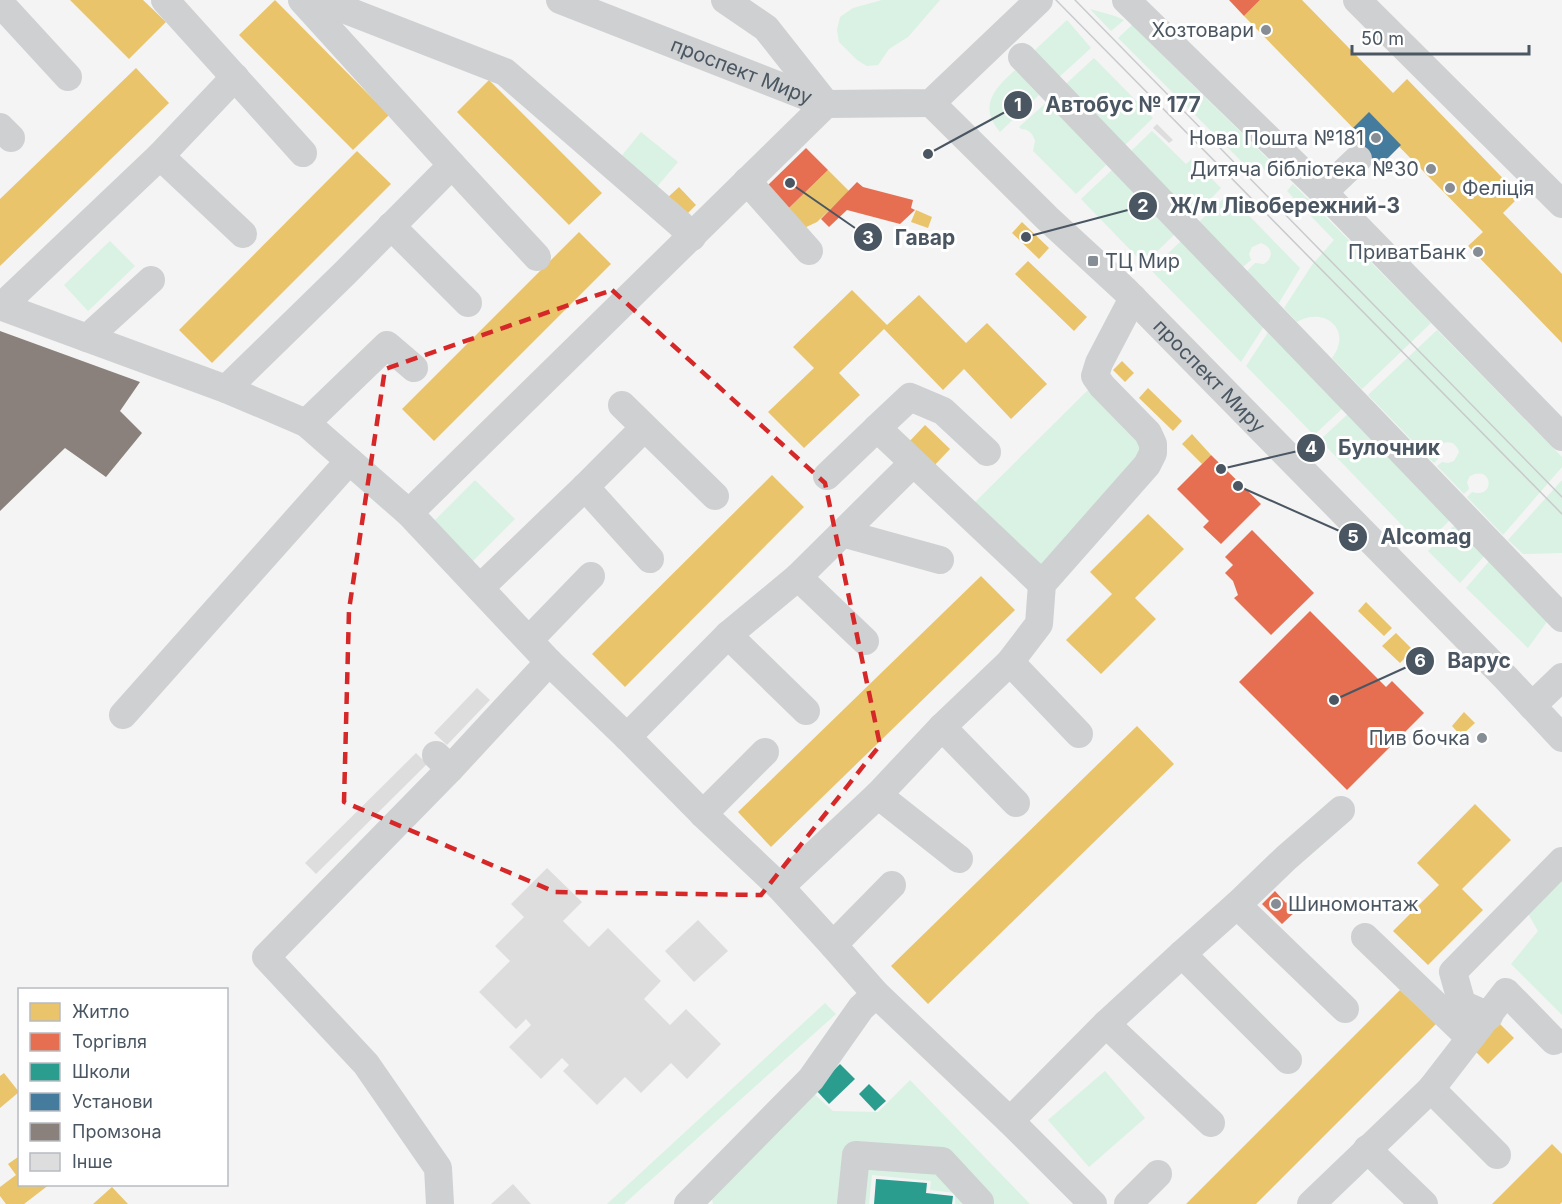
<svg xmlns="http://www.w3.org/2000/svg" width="1562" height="1204" viewBox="0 0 1562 1204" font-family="Inter,sans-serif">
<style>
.green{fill:#d9f2e3}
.homes{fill:#e9c46a}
.shops{fill:#e76f51}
.schools{fill:#2a9d8f}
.public{fill:#457b9d}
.industry{fill:#8a817c}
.building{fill:#ddddde}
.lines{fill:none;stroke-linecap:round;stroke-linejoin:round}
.minor{stroke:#ced0d2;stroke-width:28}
.tram{stroke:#c9cacc;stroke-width:1.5}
.marked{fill:none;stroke:#d62828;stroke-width:4.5;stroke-dasharray:12 8;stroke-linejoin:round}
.poi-dot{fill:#868d94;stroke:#fff;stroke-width:2}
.labels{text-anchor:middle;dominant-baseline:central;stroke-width:6;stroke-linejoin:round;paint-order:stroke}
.poi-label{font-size:20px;fill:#4a5661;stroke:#fff;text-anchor:end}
.street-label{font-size:20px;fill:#4a5661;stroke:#fff}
.leader{fill:none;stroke:#4a5661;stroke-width:2}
.callout-dot{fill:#4a5661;stroke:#fff;stroke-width:2}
.mark-label{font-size:18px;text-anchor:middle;font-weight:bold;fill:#fff}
.callout-label{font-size:21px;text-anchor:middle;font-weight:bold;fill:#4a5661;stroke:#fff;stroke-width:6;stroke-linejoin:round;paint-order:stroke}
</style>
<rect width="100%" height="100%" fill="#f4f4f4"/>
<g class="green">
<polygon points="882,0 940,0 908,37 889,49 878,65 867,66 857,60 839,42 837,30 840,17 853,8"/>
<polygon points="1090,9 1115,16 1124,20 1111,31"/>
<polygon points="1067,20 1091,48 1059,77 1034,51"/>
<polygon points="1132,25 1281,172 1273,179 1261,166 1253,173 1118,38"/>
<polygon points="1094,58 1153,118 1125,145 1066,84"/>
<path d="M1015,70L1039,95L1000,132C978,106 994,89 1015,70Z"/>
<path d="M1047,102L1106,165L1076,194L1033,151L1035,141C1033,133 1028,129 1021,129L1019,127Z"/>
<polygon points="1152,131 1186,164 1192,159 1221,188 1194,216 1131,151"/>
<polygon points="641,132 678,162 655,189 619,159"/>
<polygon points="1113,169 1175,234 1144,264 1081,199"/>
<path d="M1293,184L1431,323L1362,389L1332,358C1353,330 1325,306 1297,322L1284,308L1312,265L1334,240L1287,191Z"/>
<path d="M1228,194L1300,268L1279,303L1247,271L1255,263L1264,264C1274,258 1273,247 1261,243L1252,247L1249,254L1251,260L1243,267L1199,222Z"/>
<polygon points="110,241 135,266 88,311 64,285"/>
<polygon points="1181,241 1264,326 1241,362 1151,270"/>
<path d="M1437,330L1562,457V467L1503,535L1467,497L1472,492C1496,499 1493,464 1470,476L1467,482L1469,489L1464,494L1437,466L1442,462L1448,463L1454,461L1459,452C1456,442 1448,440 1440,445L1437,452L1438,459L1434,463L1368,395Z"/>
<polygon points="1269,331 1343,408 1314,435 1246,366"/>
<polygon points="1088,390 1146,449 1039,567 973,504"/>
<polygon points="1349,413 1451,519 1423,547 1320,440"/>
<polygon points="475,480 515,519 468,566 428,527"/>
<polygon points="1562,480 1562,553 1523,554 1508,540"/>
<polygon points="1456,524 1486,554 1460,583 1428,551"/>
<polygon points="1491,559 1549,619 1528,648 1466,588"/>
<polygon points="1562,874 1562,1015 1511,964 1538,931 1526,910"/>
<polygon points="825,1003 836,1014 624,1204 607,1204"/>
<polygon points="1105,1071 1145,1118 1089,1167 1048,1120"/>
<polygon points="910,1080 1030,1204 987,1204 950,1156 848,1145 842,1204 713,1204 712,1199 812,1092 833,1111 878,1112"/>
<polygon points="866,1169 940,1171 969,1204 955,1204 955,1193 930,1190 931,1181 872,1175 869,1204 857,1204"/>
</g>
<g class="homes">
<polygon points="70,0 143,0 166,22 129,59"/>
<polygon points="275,0 389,115 353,150 239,35"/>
<polygon points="1260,0 1302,0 1393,93 1407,79 1520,196 1503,213 1562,274 1562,343 1468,246 1483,232 1369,116 1355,130 1244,16"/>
<polygon points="136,68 169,103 0,266 0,199"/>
<polygon points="489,80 602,193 569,225 457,112"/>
<polygon points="357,151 391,184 212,363 179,330"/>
<polygon points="828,170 849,191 817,222 802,229 789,208"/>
<polygon points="679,187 696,205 683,218 665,200"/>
<polygon points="916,210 932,217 928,228 911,222"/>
<polygon points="1022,222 1049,248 1039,259 1012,233"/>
<polygon points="579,232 611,264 434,441 402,409"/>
<polygon points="1028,261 1087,317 1074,331 1015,274"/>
<polygon points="852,290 887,325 919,295 966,343 987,323 1047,384 1011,419 964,369 943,390 884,329 839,373 860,395 804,448 768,412 814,368 793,347"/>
<polygon points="1122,361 1134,373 1125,382 1113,370"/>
<polygon points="1148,388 1182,421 1173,431 1139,398"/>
<polygon points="925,425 950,449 931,469 906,445"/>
<polygon points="1192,434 1211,455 1202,464 1182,444"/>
<polygon points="772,475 804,507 625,687 592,654"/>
<polygon points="1148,514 1184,549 1135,598 1156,619 1101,674 1066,640 1112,594 1090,572"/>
<polygon points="981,576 1015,610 771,847 738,812"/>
<polygon points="1366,602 1392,628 1384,636 1358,611"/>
<polygon points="1396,633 1413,650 1400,663 1382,646"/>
<polygon points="1464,712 1475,723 1461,736 1452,726"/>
<polygon points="1137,726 1174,764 928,1004 891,966"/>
<polygon points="1475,804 1511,840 1462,889 1483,910 1428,965 1393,931 1439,885 1417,863"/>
<polygon points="1400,990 1436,1024 1256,1204 1186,1204"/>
<polygon points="1496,1020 1514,1038 1488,1064 1470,1046"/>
<polygon points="4,1073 19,1092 0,1108 0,1076"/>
<polygon points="1552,1144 1562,1154 1562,1202 1560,1204 1492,1204"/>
<polygon points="18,1157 20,1158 20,1184 50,1184 24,1204 6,1204 0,1196 0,1187 16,1175 8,1164"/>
<polygon points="112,1187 128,1204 93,1204"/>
</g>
<g class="shops">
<polygon points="1229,0 1260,0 1244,16"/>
<polygon points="806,148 828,170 789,208 767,186"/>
<polygon points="857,182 863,187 913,200 911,208 915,210 900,224 847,210 829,227 821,219"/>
<polygon points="1211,455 1261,504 1221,544 1203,527 1209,521 1177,489"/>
<polygon points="1252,530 1314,593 1271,635 1234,598 1238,595 1233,581 1225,573 1233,565 1225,557"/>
<polygon points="1310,611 1386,687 1392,681 1424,713 1347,790 1239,682"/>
<polygon points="1275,891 1286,903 1288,901 1297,910 1282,924 1262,904"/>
</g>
<g class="schools">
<polygon points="840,1064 855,1079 829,1104 815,1089"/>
<polygon points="869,1084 886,1101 875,1111 859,1094"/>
<polygon points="876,1179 927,1183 926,1193 953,1196 952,1204 874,1204"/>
</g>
<polygon class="public" points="1369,112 1401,145 1379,167 1347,134"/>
<polygon class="industry" points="0,331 140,382 120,411 142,433 106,477 65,448 0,511"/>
<g class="building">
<polygon points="1157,124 1173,140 1169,143 1153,128"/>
<polygon points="477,688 490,700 447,745 434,733"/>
<polygon points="416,753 427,764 316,874 305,863"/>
<polygon points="547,868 582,902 563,921 589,947 608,928 661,981 644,999 670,1025 686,1009 721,1044 687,1079 671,1063 641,1093 625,1077 597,1105 563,1071 569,1065 562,1058 541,1079 509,1047 531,1025 526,1019 516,1029 479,992 510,961 495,946 524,917 511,904"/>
<polygon points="698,920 728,951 694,982 665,951"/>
<polygon points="513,1184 531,1204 491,1204"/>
</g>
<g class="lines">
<g class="minor">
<polyline points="165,0 303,153"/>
<polyline points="302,0 452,165 537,257"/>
<polyline points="320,0 505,72 680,224 692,237"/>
<path id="s1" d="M560,0L826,104L931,103L1039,0"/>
<polyline points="1126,0 1324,193 1562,437"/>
<polyline points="1357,0 1562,204"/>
<polyline points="0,3 68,77"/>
<polyline points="1022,57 1562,618"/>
<path id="s2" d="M931,103L1047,218L1125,290L1506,678L1562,738"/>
<polyline points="0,127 11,138"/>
<polyline points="160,156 243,234"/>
<polyline points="747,181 809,251"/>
<polyline points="1324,193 1336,180 1358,159"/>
<polyline points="391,226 468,303"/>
<polyline points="0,306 226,389 306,423 409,513 549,662 627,737 703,814 780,887 833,945 876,994 1010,1121 1093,1204"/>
<polyline points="2,306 160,156 235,77"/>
<polyline points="87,338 151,280"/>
<polyline points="226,389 345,273 452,165"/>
<polyline points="622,405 715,496"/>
<polyline points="306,423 387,345 414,368"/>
<polyline points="987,452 943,411 910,397 877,428 1042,584"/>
<polyline points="827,476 877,428"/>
<polyline points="585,487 650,559"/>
<polyline points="409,513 826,104 766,28 725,0"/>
<polyline points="842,533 940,560"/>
<polyline points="798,577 865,641"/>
<polyline points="480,588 585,487 644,428"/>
<polyline points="728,635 806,711"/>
<polyline points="529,640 591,576"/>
<polyline points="1010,662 1079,734"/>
<polyline points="1532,706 1562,677"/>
<polyline points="123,715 349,461"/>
<polyline points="942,727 1016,803"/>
<polyline points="627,737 728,635 798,577 913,463"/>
<polyline points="436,755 450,769 549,662"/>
<polyline points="878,795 959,859"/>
<polyline points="703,814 765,752"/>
<polyline points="780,887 878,795 942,727 1010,662 1039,624 1042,584 1147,465 1153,453 1153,444 1148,433 1102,386 1095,376 1099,363 1133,298"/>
<polyline points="1237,905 1286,858 1341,810"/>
<polyline points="1365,937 1470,1038"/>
<polyline points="833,945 892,885"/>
<polyline points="1182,954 1288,1060"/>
<polyline points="1489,1016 1462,1004 1453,972 1562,861"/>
<polyline points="1106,1024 1211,1123"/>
<polyline points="1431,1089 1497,1155"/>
<polyline points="1010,1121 1106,1024 1182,954 1237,905 1345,1009"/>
<polyline points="1367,1149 1424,1204"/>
<polyline points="440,1204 438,1168 366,1064 266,957 450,769"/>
<polyline points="688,1204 811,1079 861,1008 876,994"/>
<polyline points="851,1204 856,1155 942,1161 980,1202 980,1204"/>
<polyline points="1128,1204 1158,1174"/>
<polyline points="1311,1204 1431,1089 1506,992 1554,1041"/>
</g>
<g class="tram">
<polyline points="1056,0 1562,514"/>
<polyline points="1075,0 1562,497"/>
</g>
</g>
<path class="marked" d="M612,290L825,483L880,745L761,895L555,892L344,802L349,610L385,369Z"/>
<g class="poi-dot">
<circle cx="1266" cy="30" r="6"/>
<circle cx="1376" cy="138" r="6"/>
<circle cx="1431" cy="169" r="6"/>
<circle cx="1450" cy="188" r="6"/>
<circle cx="1478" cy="252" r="6"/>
<rect x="1087" y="255" width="12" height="12" rx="3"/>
<circle cx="1482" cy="738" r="6"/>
<circle cx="1276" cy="904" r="6"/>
</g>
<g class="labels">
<g class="poi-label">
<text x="1254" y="30">Хозтовари</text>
<text x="1364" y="138">Нова Пошта №181</text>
<text x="1419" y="169">Дитяча бібліотека №30</text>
<text x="1462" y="188" text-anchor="start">Феліція</text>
<text x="1466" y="252">ПриватБанк</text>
<text x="1105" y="261" text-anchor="start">ТЦ Мир</text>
<text x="1470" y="738">Пив бочка</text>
<text x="1288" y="904" text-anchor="start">Шиномонтаж</text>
</g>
<g class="street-label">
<text stroke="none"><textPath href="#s1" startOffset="195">проспект Миру</textPath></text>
<text stroke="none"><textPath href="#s2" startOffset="390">проспект Миру</textPath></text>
</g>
</g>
<path class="leader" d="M928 154L1018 105M1026 237L1143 206M790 183L868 237M1221 469L1311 448M1238 486L1353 537M1334 700L1420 661"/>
<g class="callout-dot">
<circle cx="928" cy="154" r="6"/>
<circle cx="1026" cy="237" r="6"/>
<circle cx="790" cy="183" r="6"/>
<circle cx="1221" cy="469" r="6"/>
<circle cx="1238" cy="486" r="6"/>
<circle cx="1334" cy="700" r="6"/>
<circle cx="1018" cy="105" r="15"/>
<circle cx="1143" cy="206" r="15"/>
<circle cx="868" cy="237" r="15"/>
<circle cx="1311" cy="448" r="15"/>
<circle cx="1353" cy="537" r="15"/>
<circle cx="1420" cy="661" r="15"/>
</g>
<g class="mark-label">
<text x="1018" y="111">1</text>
<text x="1143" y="212">2</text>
<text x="868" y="244">3</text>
<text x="1311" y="454">4</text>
<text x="1353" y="543">5</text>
<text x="1420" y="667">6</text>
</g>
<g class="callout-label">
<text x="1123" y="112">Автобус № 177</text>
<text x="1285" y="213">Ж/м Лівобережний-3</text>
<text x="925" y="245">Гавар</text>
<text x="1389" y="455">Булочник</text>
<text x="1426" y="544">Alcomag</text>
<text x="1479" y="668">Варус</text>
</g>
<rect x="18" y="988" width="210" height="198" fill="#ffffff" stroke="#b7bbc0" stroke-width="1.5"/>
<rect x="30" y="1003" width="30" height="18" fill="#e9c46a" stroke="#b7bbc0" stroke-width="1.5"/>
<text x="72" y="1018" font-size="18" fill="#4a5661">Житло</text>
<rect x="30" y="1033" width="30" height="18" fill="#e76f51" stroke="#b7bbc0" stroke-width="1.5"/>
<text x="72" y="1048" font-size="18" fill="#4a5661">Торгівля</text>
<rect x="30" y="1063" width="30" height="18" fill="#2a9d8f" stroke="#b7bbc0" stroke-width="1.5"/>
<text x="72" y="1078" font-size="18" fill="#4a5661">Школи</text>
<rect x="30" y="1093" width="30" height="18" fill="#457b9d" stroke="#b7bbc0" stroke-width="1.5"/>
<text x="72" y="1108" font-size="18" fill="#4a5661">Установи</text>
<rect x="30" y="1123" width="30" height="18" fill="#8a817c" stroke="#b7bbc0" stroke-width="1.5"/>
<text x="72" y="1138" font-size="18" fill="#4a5661">Промзона</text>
<rect x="30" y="1153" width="30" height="18" fill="#ddddde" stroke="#b7bbc0" stroke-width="1.5"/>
<text x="72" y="1168" font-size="18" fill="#4a5661">Інше</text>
<path d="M1352 45v9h177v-9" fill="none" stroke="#4a5661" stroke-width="3"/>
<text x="1361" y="45" font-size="18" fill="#4a5661" stroke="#ffffff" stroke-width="4.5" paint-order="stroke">50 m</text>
</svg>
